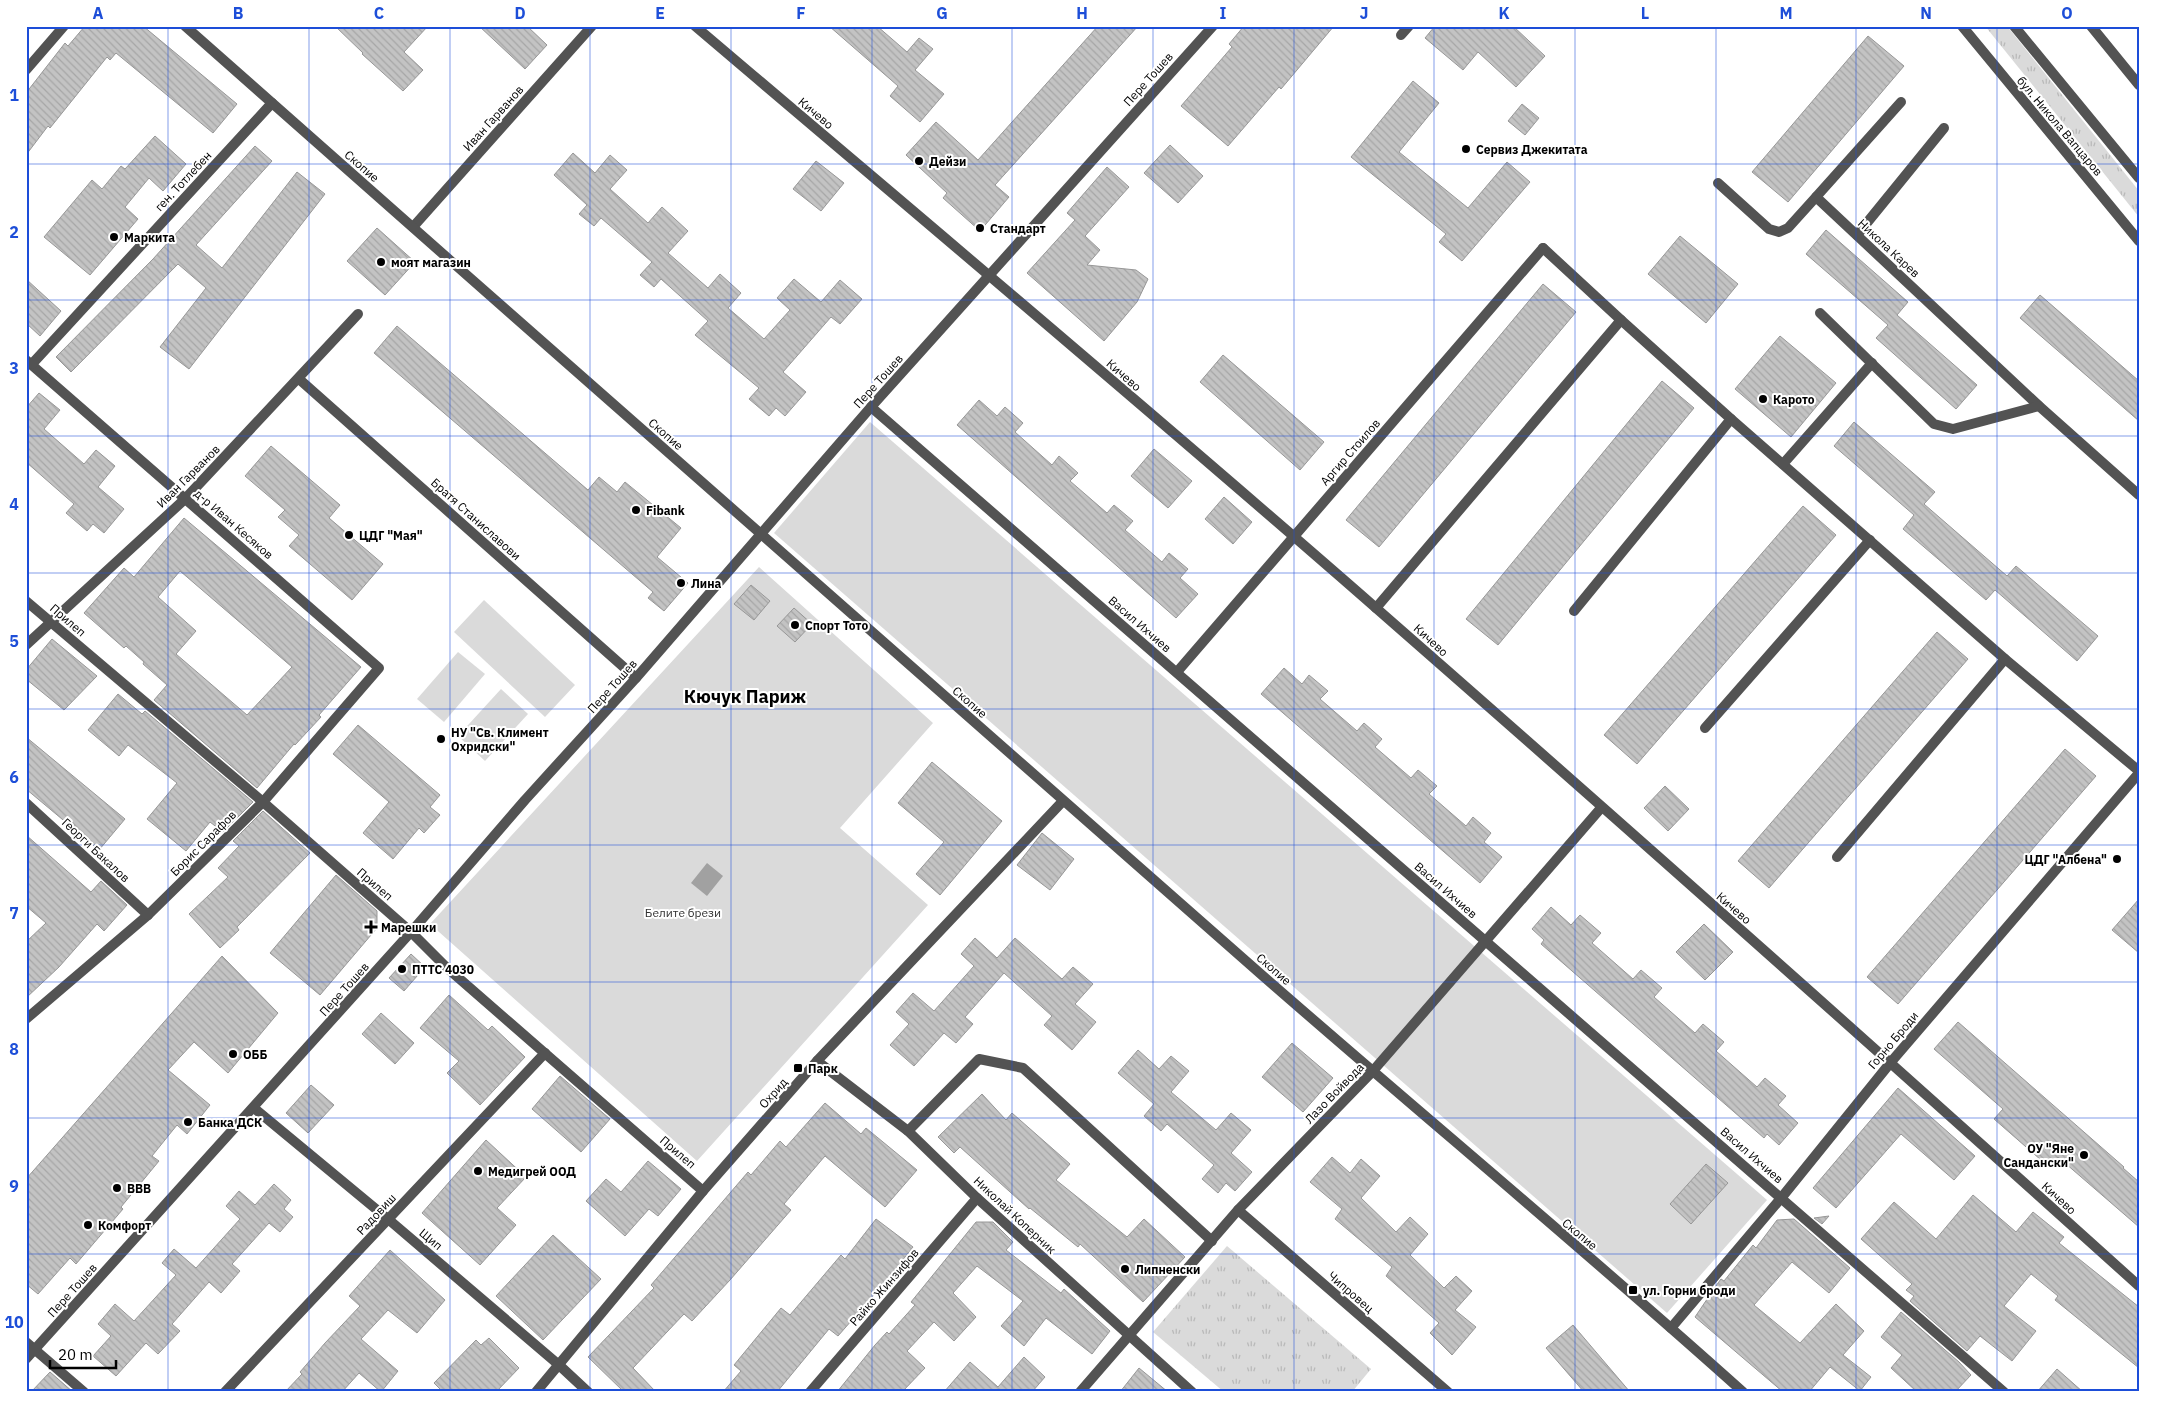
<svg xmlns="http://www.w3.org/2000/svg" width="2165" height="1418" viewBox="0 0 2165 1418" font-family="'IBM Plex Sans',sans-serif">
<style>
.grass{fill:url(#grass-tufts)}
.green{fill:#dadada}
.water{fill:#a1a1a1}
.building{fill:url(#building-back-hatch);stroke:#979797;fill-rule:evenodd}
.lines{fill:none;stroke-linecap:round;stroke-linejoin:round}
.service{stroke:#535353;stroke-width:10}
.minor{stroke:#535353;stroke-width:10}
.tertiary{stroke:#535353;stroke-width:10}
.grid{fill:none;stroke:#1d4ed8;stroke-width:1;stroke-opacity:0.55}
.poi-dot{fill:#000;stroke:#fff;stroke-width:2}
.labels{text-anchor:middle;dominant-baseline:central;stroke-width:4;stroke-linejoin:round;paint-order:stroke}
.street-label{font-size:12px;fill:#000;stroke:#fff}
.poi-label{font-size:12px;font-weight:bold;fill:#000;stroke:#fff;text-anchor:start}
.park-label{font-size:12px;fill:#313131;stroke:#fff}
.district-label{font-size:18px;font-weight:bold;fill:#000;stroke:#fff}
.neatline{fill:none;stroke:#1d4ed8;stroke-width:2}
.grid-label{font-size:16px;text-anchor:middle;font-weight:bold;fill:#1d4ed8}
</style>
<defs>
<pattern id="grass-tufts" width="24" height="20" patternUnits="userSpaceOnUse" patternTransform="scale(1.25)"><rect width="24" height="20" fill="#dadada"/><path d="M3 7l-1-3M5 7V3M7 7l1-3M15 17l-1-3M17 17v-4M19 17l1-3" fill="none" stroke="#b9b9b9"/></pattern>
<pattern id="building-back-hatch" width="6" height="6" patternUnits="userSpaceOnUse" patternTransform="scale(1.25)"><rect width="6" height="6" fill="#c3c3c3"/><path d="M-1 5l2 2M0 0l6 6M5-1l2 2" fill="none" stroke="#a6a6a6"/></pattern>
</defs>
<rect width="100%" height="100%" fill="#fff"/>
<g class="grass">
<polygon points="1985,26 2007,26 2139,191 2139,217"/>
<polygon points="1227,1246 1371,1369 1352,1392 1224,1392 1153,1332"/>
</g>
<g class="green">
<polygon points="870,422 1767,1200 1667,1313 774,533"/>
<polygon points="759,567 933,723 840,828 928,905 697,1161 430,924"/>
<polygon points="484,600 575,685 545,717 454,632"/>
<polygon points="458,652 485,674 444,722 417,699"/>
<polygon points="501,689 528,714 485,761 458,736"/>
</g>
<polygon class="water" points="707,863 723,876 707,896 691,883"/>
<g class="building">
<polygon points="85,26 143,26 237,104 213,133 116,53 110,60 107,57 50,128 48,126 26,155 26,93 65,43 68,46"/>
<polygon points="335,26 428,26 404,52 423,70 403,91 362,54 363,53"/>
<polygon points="479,26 527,26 547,45 525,69"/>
<polygon points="829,26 877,26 907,52 919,38 933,49 915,70 944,94 920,122 890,96 898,86"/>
<polygon points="1098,26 1138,26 995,185 1009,197 980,231 943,198 947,193 906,155 936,122 978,160"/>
<polygon points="1244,26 1334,26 1281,89 1279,87 1228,146 1181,106 1232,47 1229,44"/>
<polygon points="1435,26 1513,26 1545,56 1516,87 1478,52 1463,70 1425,38"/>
<polygon points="1868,36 1904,66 1788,202 1752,172"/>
<polygon points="1413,81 1439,103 1399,152 1468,208 1507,162 1530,182 1462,261 1439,242 1446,234 1351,157"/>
<polygon points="1522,104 1539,118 1525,135 1508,121"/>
<polygon points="155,136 186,164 163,191 149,178 125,207 138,219 90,275 44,237 92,180 102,189 121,166 125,169"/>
<polygon points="1170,145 1203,176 1178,203 1144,173"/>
<polygon points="255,146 272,161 196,245 222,268 297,172 325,194 189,369 160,347 206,288 178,264 71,372 56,357 153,259"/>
<polygon points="573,153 595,173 610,155 627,170 610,189 648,223 662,207 688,231 668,253 708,288 720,274 741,293 728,308 764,339 790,310 777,298 794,279 821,302 840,280 862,299 840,324 831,317 783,372 806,392 785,416 776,408 769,416 749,399 759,388 695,335 708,321 661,279 654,287 640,275 652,262 601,218 594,226 579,214 587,205 554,175"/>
<polygon points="816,161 844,183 821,211 793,189"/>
<polygon points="1107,167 1129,187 1085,236 1100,250 1087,265 1136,270 1148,279 1137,302 1104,341 1027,273 1075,220 1067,213"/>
<polygon points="377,228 415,262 385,295 347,261"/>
<polygon points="1826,230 1908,302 1897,315 1977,385 1956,409 1876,338 1888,325 1806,254"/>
<polygon points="1680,236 1738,284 1706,323 1648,274"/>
<polygon points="26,279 61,311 40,336 26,323"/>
<polygon points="1543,284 1576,312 1379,547 1346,520"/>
<polygon points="2040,295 2139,381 2139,421 2020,318"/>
<polygon points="397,326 588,490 599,477 617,492 625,482 681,528 657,557 688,583 664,611 648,598 653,592 374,353"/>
<polygon points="1780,336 1836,383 1791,437 1735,389"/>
<polygon points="1223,355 1324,442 1300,470 1200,382"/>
<polygon points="1662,381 1694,408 1498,645 1466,619"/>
<polygon points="39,393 60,410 44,429 84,464 96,450 115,466 98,487 124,509 104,533 93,524 87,531 66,513 74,504 26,462 26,408"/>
<polygon points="979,400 997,416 1005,407 1023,423 1015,432 1052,465 1059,456 1078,473 1070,481 1107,513 1114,505 1133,521 1125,530 1162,562 1169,553 1188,569 1180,578 1198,594 1176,618 957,425"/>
<polygon points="1854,422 1935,492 1924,504 2007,576 2016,566 2098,636 2077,661 1995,590 1986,600 1903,529 1914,515 1834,446"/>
<polygon points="271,446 340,505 329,518 383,564 352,600 289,546 299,535 278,517 285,510 245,476"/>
<polygon points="1154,449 1192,481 1168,508 1131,476"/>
<polygon points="1224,497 1252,522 1233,544 1205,519"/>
<polygon points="1803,506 1836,535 1637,764 1604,735"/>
<path d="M184,518L361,667L319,715L321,717L295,745L294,744L257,788L154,700L167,685L143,664L144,662L126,646L124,648L84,613L124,568L134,577ZM180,571L292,667L247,715L176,654L196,631L158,597Z"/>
<polygon points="751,585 770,601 754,620 734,604"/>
<polygon points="794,608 812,624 795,642 777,626"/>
<polygon points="1937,632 1968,659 1769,888 1738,861"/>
<polygon points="52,639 97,676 64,710 26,679 26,670"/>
<polygon points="1284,668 1302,684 1309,675 1328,691 1320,699 1357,731 1364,723 1382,739 1375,747 1411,778 1418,770 1437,786 1429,794 1466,826 1473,817 1491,833 1484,842 1502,857 1480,883 1261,694"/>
<polygon points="118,694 142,714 145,711 253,802 223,832 210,822 186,851 147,819 177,783 128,745 119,756 88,730"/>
<polygon points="358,725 440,795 430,807 440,815 424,833 419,828 393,859 363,833 389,802 333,754"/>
<polygon points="26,737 125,819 99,850 26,789"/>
<polygon points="2065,749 2096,776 1898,1004 1867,977"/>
<polygon points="932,762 1002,821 940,895 916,874 944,842 898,803"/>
<polygon points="1665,786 1689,809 1668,831 1644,808"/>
<polygon points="263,811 310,853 237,927 239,930 220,948 189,914 228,877 218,868 239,846 233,841"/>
<polygon points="1042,833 1074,859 1050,890 1017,865"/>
<polygon points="26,835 91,892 101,881 127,905 104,931 97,924 59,967 26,998 26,942 46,923 26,906"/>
<polygon points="336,875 377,911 377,928 320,995 270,953"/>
<polygon points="2139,899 2139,953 2112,930"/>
<polygon points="1551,907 1571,925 1580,915 1601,933 1592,943 1633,979 1641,970 1662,988 1654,997 1695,1033 1703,1024 1724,1042 1716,1051 1757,1087 1765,1078 1786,1096 1778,1105 1798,1123 1779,1145 1767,1134 1764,1138 1541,944 1544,940 1532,929"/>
<polygon points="1704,924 1733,952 1705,980 1676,952"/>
<polygon points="975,938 997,958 1015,938 1062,979 1073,967 1093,984 1075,1004 1096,1022 1072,1050 1044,1025 1052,1016 1004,973 965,1017 973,1024 956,1043 944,1033 914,1066 890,1045 909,1024 896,1012 913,993 934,1011 974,966 961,954"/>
<polygon points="411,954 425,967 404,991 389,978"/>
<polygon points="222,956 278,1013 228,1073 194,1042 168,1070 210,1105 187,1134 177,1125 152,1156 159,1161 121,1207 123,1209 76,1264 70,1258 38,1294 26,1284 26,1179"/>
<polygon points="449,995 488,1030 492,1026 525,1057 480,1105 447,1073 459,1061 420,1028"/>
<polygon points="381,1013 414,1043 395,1064 362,1034"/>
<polygon points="1958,1022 2124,1167 2123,1168 2139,1182 2139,1227 2058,1157 2049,1167 1994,1119 2003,1109 1934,1049"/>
<polygon points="1292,1043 1333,1078 1303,1112 1262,1077"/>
<polygon points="1138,1050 1159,1069 1171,1056 1189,1071 1171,1092 1216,1130 1231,1113 1251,1130 1231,1153 1252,1172 1235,1191 1226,1183 1218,1193 1202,1179 1214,1165 1167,1124 1161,1131 1144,1116 1154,1104 1118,1073"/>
<polygon points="560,1076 610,1119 581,1152 532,1109"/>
<polygon points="311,1085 334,1105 308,1133 286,1113"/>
<polygon points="1898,1088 1975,1156 1954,1180 1901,1134 1836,1208 1813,1188"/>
<polygon points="982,1094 1006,1120 1012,1113 1070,1164 1056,1180 1127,1237 1144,1219 1185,1257 1143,1302 1080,1244 1078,1247 1030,1208 1029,1209 960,1147 954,1153 938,1137"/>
<polygon points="825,1103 861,1134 866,1128 917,1170 885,1207 825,1156 784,1204 791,1210 730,1280 692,1321 684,1314 633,1368 656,1392 624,1392 588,1357 654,1288 651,1285 748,1172 751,1175 780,1141 786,1147"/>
<polygon points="486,1140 526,1177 497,1208 516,1225 480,1265 422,1213"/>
<polygon points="1332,1157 1350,1173 1361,1159 1380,1176 1361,1198 1396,1232 1410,1217 1428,1234 1410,1255 1444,1288 1456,1276 1472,1291 1455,1310 1476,1327 1452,1355 1430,1333 1439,1323 1386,1276 1392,1267 1335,1219 1342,1209 1310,1182"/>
<polygon points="648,1161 681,1189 658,1216 649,1209 625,1236 586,1201 606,1179 621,1192"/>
<polygon points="1706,1164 1728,1183 1691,1224 1670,1204"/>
<polygon points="274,1184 291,1200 284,1209 293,1217 280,1232 269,1223 232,1264 240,1271 221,1293 209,1282 172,1324 180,1331 158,1354 146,1343 116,1376 93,1356 111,1336 98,1324 115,1304 134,1321 176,1275 162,1263 174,1249 196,1268 240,1219 226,1206 239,1191 255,1205"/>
<polygon points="1973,1195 2016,1232 2033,1212 2064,1237 2059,1243 2139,1307 2139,1368 2055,1300 2058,1296 2031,1274 2004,1306 2036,1331 2012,1361 1980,1336 1967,1351 1910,1301 1914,1296 1906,1290 1912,1284 1861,1239 1894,1202 1936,1239"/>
<polygon points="1829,1216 1822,1224 1814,1218"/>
<polygon points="876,1219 913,1247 887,1280 838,1336 829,1329 777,1392 723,1392 741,1371 734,1365 781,1308 790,1315 841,1255 845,1259"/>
<polygon points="1794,1219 1850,1268 1829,1293 1792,1262 1754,1305 1800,1343 1836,1304 1864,1331 1843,1355 1871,1377 1860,1391 1830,1367 1809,1392 1783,1392 1695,1317 1718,1283 1721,1279 1724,1281 1753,1245 1756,1248 1777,1220"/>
<polygon points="976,1222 993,1222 1013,1242 1006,1250 1061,1293 1064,1289 1110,1331 1092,1354 1046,1318 1024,1346 1001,1326 1023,1301 977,1266 953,1293 976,1317 954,1341 934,1322 907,1351 925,1368 902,1392 837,1392 875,1345 887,1332 889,1334 915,1305 911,1302"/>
<polygon points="553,1235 601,1279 543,1340 496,1296"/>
<polygon points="390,1250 445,1300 417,1333 388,1310 361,1339 398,1371 381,1392 359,1373 342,1392 285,1392 302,1374 300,1372 325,1343 360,1306 349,1296"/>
<polygon points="1901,1312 1959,1362 1971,1375 1955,1392 1917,1392 1891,1368 1902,1355 1881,1337"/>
<polygon points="1573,1325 1630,1392 1584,1392 1546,1348"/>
<polygon points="489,1338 519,1368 496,1392 443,1392 434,1383 476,1340 481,1345"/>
<polygon points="1024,1357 1045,1377 1032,1392 944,1392 970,1362 998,1387"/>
<polygon points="1139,1368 1168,1392 1120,1392"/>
<polygon points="2057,1369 2083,1392 2037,1392"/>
<polygon points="50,1372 73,1392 31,1392"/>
</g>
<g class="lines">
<g class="service">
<polyline points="2091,26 2139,85"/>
<polyline points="1401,35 1409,26"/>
<polyline points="1816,197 1901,102"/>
<polyline points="1857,235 1944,128"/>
<polyline points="1376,608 1621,320 1543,248"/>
<polyline points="1574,611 1731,419 1621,320"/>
<polyline points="1705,728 1870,540"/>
<polyline points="1837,857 2005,659"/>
</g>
<g class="minor">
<path d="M695,26C922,219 1151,411 1376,608C1632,832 1886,1058 2139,1286"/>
<polyline points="26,70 64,26"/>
<polyline points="1718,183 1769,229 1779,232 1788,228 1816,197 2039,406 2139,495"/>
<polyline points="413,227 592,26"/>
<polyline points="1820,313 1934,424 1953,429 2039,406"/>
<polyline points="26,360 379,668 263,802 148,915 26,1019"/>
<polyline points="32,364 272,103"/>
<polyline points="299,379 636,678"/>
<polyline points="871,407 2004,1392"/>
<polyline points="1731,419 2005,659 2139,771"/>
<polyline points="1783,464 1872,363"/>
<polyline points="26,601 263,802 411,932 446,967 703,1191"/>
<polyline points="26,645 185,499 358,314"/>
<polyline points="1177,672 1543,248"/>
<polyline points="26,803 148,915"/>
<polyline points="817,1061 908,1131 977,1198 1192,1392"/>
<polyline points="254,1108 388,1219 559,1365 588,1392"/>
<polyline points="908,1131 979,1059 1023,1068 1212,1241"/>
<polyline points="1238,1210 1448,1392"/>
<polyline points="1671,1328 1782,1197 1891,1062 2139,773"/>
<polyline points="26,1342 84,1392"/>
<polyline points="225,1392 545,1053"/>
<polyline points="536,1392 703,1191 817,1061 1063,801"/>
<polyline points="810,1392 977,1198"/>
<polyline points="1080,1392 1238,1210 1372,1072 1601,808"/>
</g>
<g class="tertiary">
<path d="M185,26C544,343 902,661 1263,976C1422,1115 1585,1250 1743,1392"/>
<polyline points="1962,26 2139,241"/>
<polyline points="2014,26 2139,178"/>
<polyline points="26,1359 411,932 525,800 636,678 871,407 1213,26"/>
</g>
</g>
<path class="grid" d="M168,26V1392M309,26V1392M450,26V1392M590,26V1392M731,26V1392M872,26V1392M1012,26V1392M1153,26V1392M1294,26V1392M1434,26V1392M1575,26V1392M1716,26V1392M1856,26V1392M1997,26V1392M26,164H2139M26,300H2139M26,436H2139M26,573H2139M26,709H2139M26,845H2139M26,982H2139M26,1118H2139M26,1254H2139"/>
<g class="poi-dot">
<circle cx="1466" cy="149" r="5"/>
<circle cx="919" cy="161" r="5"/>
<circle cx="980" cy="228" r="5"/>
<circle cx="114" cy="237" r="5"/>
<circle cx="381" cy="262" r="5"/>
<circle cx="1763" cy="399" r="5"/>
<circle cx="636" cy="510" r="5"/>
<circle cx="349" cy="535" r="5"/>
<circle cx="681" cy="583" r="5"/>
<circle cx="795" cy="625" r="5"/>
<circle cx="441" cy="739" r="5"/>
<circle cx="2117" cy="859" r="5"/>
<path d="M368.5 919.5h5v5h5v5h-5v5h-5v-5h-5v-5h5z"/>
<circle cx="402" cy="969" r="5"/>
<circle cx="233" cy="1054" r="5"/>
<rect x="793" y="1063" width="10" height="10" rx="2.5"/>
<circle cx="188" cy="1122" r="5"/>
<circle cx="2084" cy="1155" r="5"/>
<circle cx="478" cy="1171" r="5"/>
<circle cx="117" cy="1188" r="5"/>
<circle cx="88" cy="1225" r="5"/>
<circle cx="1125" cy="1269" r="5"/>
<rect x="1628" y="1285" width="10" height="10" rx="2.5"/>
</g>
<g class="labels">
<g class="street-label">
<text transform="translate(1148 79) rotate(-48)">Пере Тошев</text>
<text transform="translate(816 113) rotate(40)">Кичево</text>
<text transform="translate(493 118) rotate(-48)">Иван Гарванов</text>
<text transform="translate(2060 126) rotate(50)">бул. Никола Вапцаров</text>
<text transform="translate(362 166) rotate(41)">Скопие</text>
<text transform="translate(183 181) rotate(-47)">ген. Тотлебен</text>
<text transform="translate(1889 248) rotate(43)">Никола Карев</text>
<text transform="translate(1124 375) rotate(41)">Кичево</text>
<text transform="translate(878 381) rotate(-48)">Пере Тошев</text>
<text transform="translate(666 434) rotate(41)">Скопие</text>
<text transform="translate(1350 452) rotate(-49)">Аргир Стоилов</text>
<text transform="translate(188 476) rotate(-45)">Иван Гарванов</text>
<text transform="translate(476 519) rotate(42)">Братя Станиславови</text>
<text transform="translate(234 524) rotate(41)">д-р Иван Кесяков</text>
<text transform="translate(68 620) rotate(41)">Прилеп</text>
<text transform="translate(1140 624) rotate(41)">Васил Ихчиев</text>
<text transform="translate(1431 640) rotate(42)">Кичево</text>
<text transform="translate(612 686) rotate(-48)">Пере Тошев</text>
<text transform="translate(970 702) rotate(41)">Скопие</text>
<text transform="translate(203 843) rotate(-45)">Борис Сарафов</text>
<text transform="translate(96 850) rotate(43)">Георги Бакалов</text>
<text transform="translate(375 884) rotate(41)">Прилеп</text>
<text transform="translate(1446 890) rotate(41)">Васил Ихчиев</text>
<text transform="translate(1734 908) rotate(41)">Кичево</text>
<text transform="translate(1274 969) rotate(41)">Скопие</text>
<text transform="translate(344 989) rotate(-48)">Пере Тошев</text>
<text transform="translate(1893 1040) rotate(-50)">Горно Броди</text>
<text transform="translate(773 1093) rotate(-48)">Охрид</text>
<text transform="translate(1334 1093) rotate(-46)">Лазо Войвода</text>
<text transform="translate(678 1152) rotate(41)">Прилеп</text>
<text transform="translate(1752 1155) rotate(41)">Васил Ихчиев</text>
<text transform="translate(2059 1198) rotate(42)">Кичево</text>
<text transform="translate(376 1214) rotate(-47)">Радовиш</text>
<text transform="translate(1015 1215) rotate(43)">Николай Коперник</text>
<text transform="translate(1580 1234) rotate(40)">Скопие</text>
<text transform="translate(431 1239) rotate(40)">Щип</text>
<text transform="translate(884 1287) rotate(-49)">Райко Жинзифов</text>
<text transform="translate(72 1290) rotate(-48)">Пере Тошев</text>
<text transform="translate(1351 1292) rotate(41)">Чипровец</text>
</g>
<g class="poi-label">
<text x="1476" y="149">Сервиз Джекитата</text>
<text x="929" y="161">Дейзи</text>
<text x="990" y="228">Стандарт</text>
<text x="124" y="237">Маркита</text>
<text x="391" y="262">моят магазин</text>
<text x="1773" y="399">Карото</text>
<text x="646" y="510">Fibank</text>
<text x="359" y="535">ЦДГ "Мая"</text>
<text x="691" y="583">Лина</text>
<text x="805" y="625">Спорт Тото</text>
<text x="451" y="732">НУ "Св. Климент<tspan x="451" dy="14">Охридски"</tspan></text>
<text x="2107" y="859" text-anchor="end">ЦДГ "Албена"</text>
<text x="381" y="927">Марешки</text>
<text x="412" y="969">ПТТС 4030</text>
<text x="243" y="1054">ОББ</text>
<text x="808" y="1068">Парк</text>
<text x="198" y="1122">Банка ДСК</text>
<text x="2074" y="1148" text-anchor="end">ОУ "Яне<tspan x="2074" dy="14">Сандански"</tspan></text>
<text x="488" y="1171">Медигрей ООД</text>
<text x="127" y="1188">BBB</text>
<text x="98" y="1225">Комфорт</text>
<text x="1135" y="1269">Липненски</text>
<text x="1643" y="1290">ул. Горни броди</text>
</g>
<g class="park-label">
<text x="683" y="912">Белите брези</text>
</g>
<g class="district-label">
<text x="745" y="696">Кючук Париж</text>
</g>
</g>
<rect width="2165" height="1418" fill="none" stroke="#ffffff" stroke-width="55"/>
<path d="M50 1360v8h66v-8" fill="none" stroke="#000000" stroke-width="2.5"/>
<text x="58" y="1360" font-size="15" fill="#000000" stroke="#ffffff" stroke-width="4" paint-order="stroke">20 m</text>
<rect x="28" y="28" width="2110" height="1362" class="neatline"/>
<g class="grid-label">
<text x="98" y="19">A</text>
<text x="238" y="19">B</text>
<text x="379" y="19">C</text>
<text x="520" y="19">D</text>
<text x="660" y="19">E</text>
<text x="801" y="19">F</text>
<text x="942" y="19">G</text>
<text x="1082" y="19">H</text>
<text x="1223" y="19">I</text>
<text x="1364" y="19">J</text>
<text x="1504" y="19">K</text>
<text x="1645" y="19">L</text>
<text x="1786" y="19">M</text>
<text x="1926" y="19">N</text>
<text x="2067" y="19">O</text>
<text x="14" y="101">1</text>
<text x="14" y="238">2</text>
<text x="14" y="374">3</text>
<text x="14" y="510">4</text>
<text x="14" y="647">5</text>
<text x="14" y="783">6</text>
<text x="14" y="919">7</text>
<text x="14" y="1055">8</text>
<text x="14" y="1192">9</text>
<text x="14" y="1328">10</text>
</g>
</svg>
